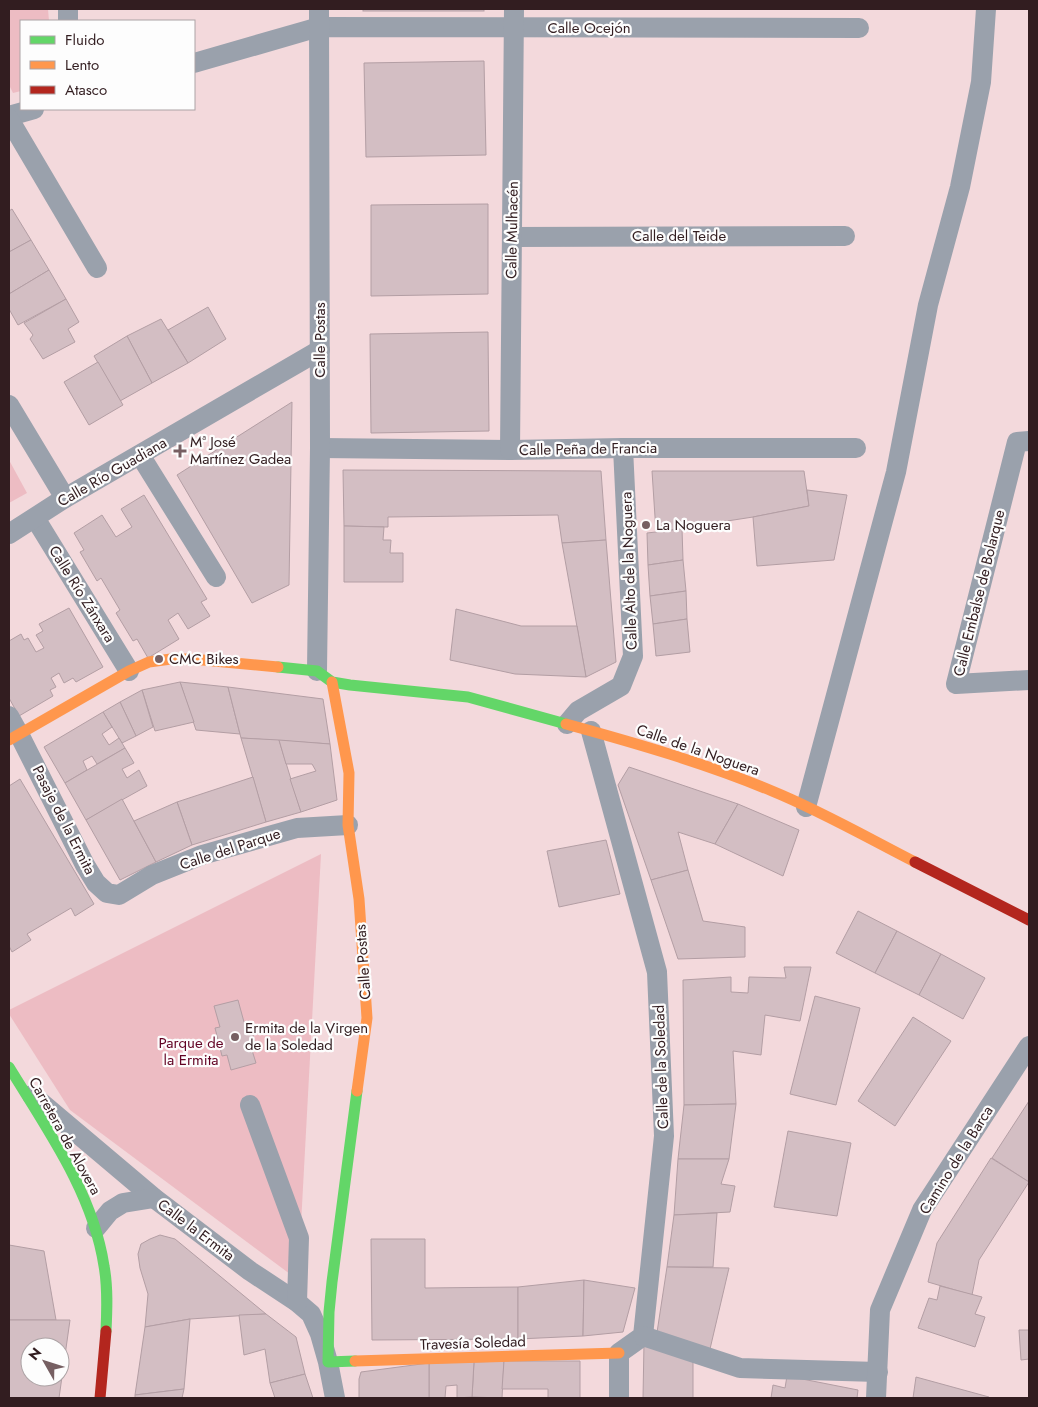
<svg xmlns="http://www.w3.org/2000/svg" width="1038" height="1407" viewBox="0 0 1038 1407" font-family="Jost,sans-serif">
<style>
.green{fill:#edbcc3}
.building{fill:#d3bec3;stroke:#b39ea4;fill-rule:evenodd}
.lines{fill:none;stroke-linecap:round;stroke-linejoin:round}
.street{stroke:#9aa1ac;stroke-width:20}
.fast{stroke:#63d668;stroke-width:11}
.slow{stroke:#ff974d;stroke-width:11}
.jam{stroke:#b3261e;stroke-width:11}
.poi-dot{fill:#765f62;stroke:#fdfdfd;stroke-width:2}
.labels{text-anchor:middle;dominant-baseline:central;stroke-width:4.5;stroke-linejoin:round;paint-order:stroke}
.street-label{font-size:15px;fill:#321d20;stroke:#fdfdfd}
.poi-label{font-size:15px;fill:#321d20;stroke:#fdfdfd;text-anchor:start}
.park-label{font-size:15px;fill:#620324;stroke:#fdfdfd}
</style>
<rect width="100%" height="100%" fill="#f3d9dc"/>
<g class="green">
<polygon points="9,9 48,9 49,21 21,21 21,91 13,93 9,85"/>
<polygon points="9,460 27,493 9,503"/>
<polygon points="321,854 298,1280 70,1110 9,1014 9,1010"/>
</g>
<g class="building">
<rect x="363" y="9" width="121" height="2"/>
<polygon points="484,61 486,155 366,157 364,63"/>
<polygon points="488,204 488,294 371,296 371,205"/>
<polygon points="12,209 31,240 9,252 9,211"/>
<polygon points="31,240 49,270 9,294 9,252"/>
<polygon points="49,270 66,299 18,325 9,309 9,294"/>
<polygon points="66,299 79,322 68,329 75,342 43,359 30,339 33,335 24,323"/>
<polygon points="208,307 226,339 188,363 168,330"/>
<polygon points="161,319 188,363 152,383 127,336"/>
<polygon points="488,332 489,431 371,433 370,334"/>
<polygon points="127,336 152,383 120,401 94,356"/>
<polygon points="98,362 123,405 89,425 64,382"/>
<polygon points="292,402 289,585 252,603 177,475"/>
<polygon points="343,470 601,471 606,540 562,543 558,515 388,517 388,527 344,526"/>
<polygon points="652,471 804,471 809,506 753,517 656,532"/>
<polygon points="807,490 847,495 834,560 757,566 753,517 809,506"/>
<polygon points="144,495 207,599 201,602 210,616 188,629 178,613 168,620 179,639 148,658 137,639 133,641 116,613 120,610 101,578 97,581 80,552 84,550 74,533 102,515 116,537 132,527 121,509"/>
<polygon points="344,526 384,527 383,540 391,540 390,553 403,553 403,582 344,582"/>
<polygon points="682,529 683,560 648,565 647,533"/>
<polygon points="606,540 616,662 586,677 562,543"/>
<polygon points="683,560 686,591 650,596 648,565"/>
<polygon points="686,591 687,619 653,624 650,596"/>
<polygon points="69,608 103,667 76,682 73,678 64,683 59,673 51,678 56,687 50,690 53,696 19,716 9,698 9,641 21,634 24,640 28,638 36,652 44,648 36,635 43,631 39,624"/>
<polygon points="456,609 521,626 577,626 586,677 515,674 450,660"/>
<polygon points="687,619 690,652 656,656 653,624"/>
<polygon points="180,682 228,687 240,734 196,730"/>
<polygon points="180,682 194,722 155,731 142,690"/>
<polygon points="228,687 323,699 330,744 241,738"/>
<polygon points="142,690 153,727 136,736 120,702"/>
<polygon points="120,702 136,736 122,743 103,712"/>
<polygon points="103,712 112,727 102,734 109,745 119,738 125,748 97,764 92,756 83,761 87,770 65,783 44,747"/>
<polygon points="241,738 279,740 301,812 266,822"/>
<polygon points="279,740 330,744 337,800 301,812 290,779 316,771 312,764 286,764"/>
<polygon points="125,748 134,763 122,769 127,778 139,770 147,786 86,820 65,783"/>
<polygon points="629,767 738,804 715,844 678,832 688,870 651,880 618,785"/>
<polygon points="253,777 266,822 192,845 177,802"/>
<polygon points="20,779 94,904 75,916 71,908 27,934 31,940 12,952 9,946 9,786"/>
<polygon points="122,799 156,862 120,880 86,820"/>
<polygon points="177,802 192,845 156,862 134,821"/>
<polygon points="738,804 799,830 783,876 715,844"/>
<polygon points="606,840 620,894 559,907 547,851"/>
<polygon points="688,870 703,921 745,927 745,957 678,959 651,880"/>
<polygon points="858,911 897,931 875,973 836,953"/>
<polygon points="897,931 941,954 919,995 875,973"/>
<polygon points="941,954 985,978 963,1019 919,995"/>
<polygon points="784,967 811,967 800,1021 765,1015 761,1055 733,1051 736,1104 684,1105 683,980 731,977 731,992 748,993 749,977 786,978"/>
<polygon points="815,996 860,1008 836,1105 790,1094"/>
<polygon points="238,1000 244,1022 249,1021 256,1046 251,1047 256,1063 231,1070 227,1055 222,1056 215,1028 220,1027 214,1006"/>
<polygon points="913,1017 951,1041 895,1126 858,1101"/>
<polygon points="1029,1101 1029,1182 992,1158"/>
<polygon points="736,1104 729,1159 678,1159 684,1105"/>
<polygon points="788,1131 851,1143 837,1216 774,1207"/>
<polygon points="991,1158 1029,1182 979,1260 972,1295 928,1282 937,1243"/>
<polygon points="678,1159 729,1159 721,1184 735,1186 730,1212 674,1215"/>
<polygon points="717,1213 713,1267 667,1267 674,1215"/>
<polygon points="160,1235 175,1239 266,1314 190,1319 145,1327 148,1294 140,1268 138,1254 141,1244 150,1239"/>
<polygon points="371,1239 425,1239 425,1288 518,1287 518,1339 372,1340"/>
<polygon points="9,1245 44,1251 56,1320 9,1320"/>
<polygon points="667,1267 729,1268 710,1349 656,1339"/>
<polygon points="584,1280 583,1336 518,1339 518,1287"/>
<polygon points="584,1280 635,1288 623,1332 583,1336"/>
<polygon points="940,1286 982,1297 975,1314 985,1317 975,1347 918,1328 929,1298 937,1300"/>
<polygon points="266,1314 296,1337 305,1374 270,1383 265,1349 244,1355 239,1315"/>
<polygon points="190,1319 184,1389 135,1395 145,1327"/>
<path d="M9,1320H70L59,1398H9ZM30,1347H60V1377H30Z"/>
<polygon points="1019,1330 1029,1330 1029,1359 1021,1360"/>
<polygon points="644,1343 693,1361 693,1398 643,1398"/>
<polygon points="504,1361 502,1398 472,1397 474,1362"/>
<polygon points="504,1361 580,1361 580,1398 548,1398 548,1389 502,1389"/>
<polygon points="474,1362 472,1397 457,1398 457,1385 446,1386 445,1398 429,1398 429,1363"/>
<polygon points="429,1363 429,1398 359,1398 359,1379 361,1372"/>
<polygon points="305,1374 313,1398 275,1398 270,1383"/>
<polygon points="787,1376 858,1390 857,1398 771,1398 773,1385 785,1388"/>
<polygon points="916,1377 989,1397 988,1398 913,1398"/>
<polygon points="184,1389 182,1398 135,1398 135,1395"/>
</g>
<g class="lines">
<g class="street">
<polyline points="68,9 68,21"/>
<polyline points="194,63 319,27 859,28"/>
<polyline points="9,116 34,109"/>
<polyline points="9,119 97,268"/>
<polyline points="512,237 845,236"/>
<polyline points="9,405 65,498"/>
<polyline points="1029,441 1017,442 956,684 1029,680"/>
<polyline points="320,448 510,450 623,448 856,448"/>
<polyline points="510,450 514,9"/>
<polyline points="140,455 216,577"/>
<polyline points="35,518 129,671"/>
<polyline points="9,534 65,498 320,350"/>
<polyline points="317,671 320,448 319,9"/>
<polyline points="9,716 19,734 85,865 96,883 107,893 119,895 152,875 202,855 297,828 348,825"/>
<polyline points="567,724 578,711 621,686 633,656 623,448"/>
<polyline points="591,731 657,972 664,1136 643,1336 619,1353 619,1398"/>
<polyline points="806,807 896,472 928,305 960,187 981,82 986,9"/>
<polyline points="32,1095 154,1198 250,1271 297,1302 311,1314 320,1334 328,1362 335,1398"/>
<polyline points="250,1105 299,1238 297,1302"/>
<polyline points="96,1228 110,1211 123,1203 154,1198"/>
<polyline points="643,1336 740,1368 878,1372"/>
<polyline points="876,1398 880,1310 922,1210 1029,1046"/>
</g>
<g class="fast">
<polyline points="278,667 317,671 332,682 350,685 468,697 566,724"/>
<path d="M9,1067C47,1129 93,1193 104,1266C108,1287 107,1310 106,1331"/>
<polyline points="355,1361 328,1362 329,1312 332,1282 357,1091"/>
</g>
<g class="slow">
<polyline points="332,682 349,773 348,825 359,899 367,1018 357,1091"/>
<path d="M566,724C635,743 705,763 772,791C821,811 868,838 915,862"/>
<polyline points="9,740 129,671 149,662 171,659 192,659 278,667"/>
<polyline points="355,1361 619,1353"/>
</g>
<g class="jam">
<polyline points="915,862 1029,920"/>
<polyline points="100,1398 106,1331"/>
</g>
</g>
<g class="poi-dot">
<path d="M177.5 443.5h5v5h5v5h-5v5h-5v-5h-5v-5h5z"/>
<circle cx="646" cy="525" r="5"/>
<circle cx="159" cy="659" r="5"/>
<circle cx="235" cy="1037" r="5"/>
</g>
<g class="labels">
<g class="street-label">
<text x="589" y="28">Calle Ocejón</text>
<text transform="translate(512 230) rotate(-89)">Calle Mulhacén</text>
<text x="679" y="236">Calle del Teide</text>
<text transform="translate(320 340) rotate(-90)">Calle Postas</text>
<text transform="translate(588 449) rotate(-1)">Calle Peña de Francia</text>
<text transform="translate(112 472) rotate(-30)">Calle Río Guadiana</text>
<text transform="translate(629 571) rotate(-92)">Calle Alto de la Noguera</text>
<text transform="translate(979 593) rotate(-76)">Calle Embalse de Bolarque</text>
<text transform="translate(82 594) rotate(58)">Calle Río Zánxara</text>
<text transform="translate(698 750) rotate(19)">Calle de la Noguera</text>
<text transform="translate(64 820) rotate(63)">Pasaje de la Ermita</text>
<text transform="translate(230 849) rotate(-18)">Calle del Parque</text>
<text transform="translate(363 962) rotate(-94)">Calle Postas</text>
<text transform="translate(661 1067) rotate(-92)">Calle de la Soledad</text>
<text transform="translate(65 1136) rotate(61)">Carretera de Alovera</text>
<text transform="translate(956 1160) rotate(-58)">Camino de la Barca</text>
<text transform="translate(196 1230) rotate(37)">Calle la Ermita</text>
<text transform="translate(473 1343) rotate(-2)">Travesía Soledad</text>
</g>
<g class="poi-label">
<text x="190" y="442">Mª José<tspan x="190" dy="17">Martínez Gadea</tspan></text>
<text x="656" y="525">La Noguera</text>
<text x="169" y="659">CMC Bikes</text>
<text x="245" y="1028">Ermita de la Virgen<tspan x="245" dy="17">de la Soledad</tspan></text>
</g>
<g class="park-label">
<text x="191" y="1043">Parque de<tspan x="191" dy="17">la Ermita</tspan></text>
</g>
</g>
<rect width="1038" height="1407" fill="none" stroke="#321d20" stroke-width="20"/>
<rect x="20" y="20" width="175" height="90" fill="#fdfdfd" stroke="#aca3a5"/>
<rect x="30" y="36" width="25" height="8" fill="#63d668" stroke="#aca3a5"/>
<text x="65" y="45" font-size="15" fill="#321d20">Fluido</text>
<rect x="30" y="61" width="25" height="8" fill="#ff974d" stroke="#aca3a5"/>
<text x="65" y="70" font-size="15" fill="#321d20">Lento</text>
<rect x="30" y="86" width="25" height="8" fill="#b3261e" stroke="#aca3a5"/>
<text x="65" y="95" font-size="15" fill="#321d20">Atasco</text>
<g transform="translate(45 1362) rotate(309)"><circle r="24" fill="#fdfdfd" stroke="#aca3a5"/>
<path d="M0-4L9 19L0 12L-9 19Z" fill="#765f62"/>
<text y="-8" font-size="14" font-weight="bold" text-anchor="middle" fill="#321d20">N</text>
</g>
</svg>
